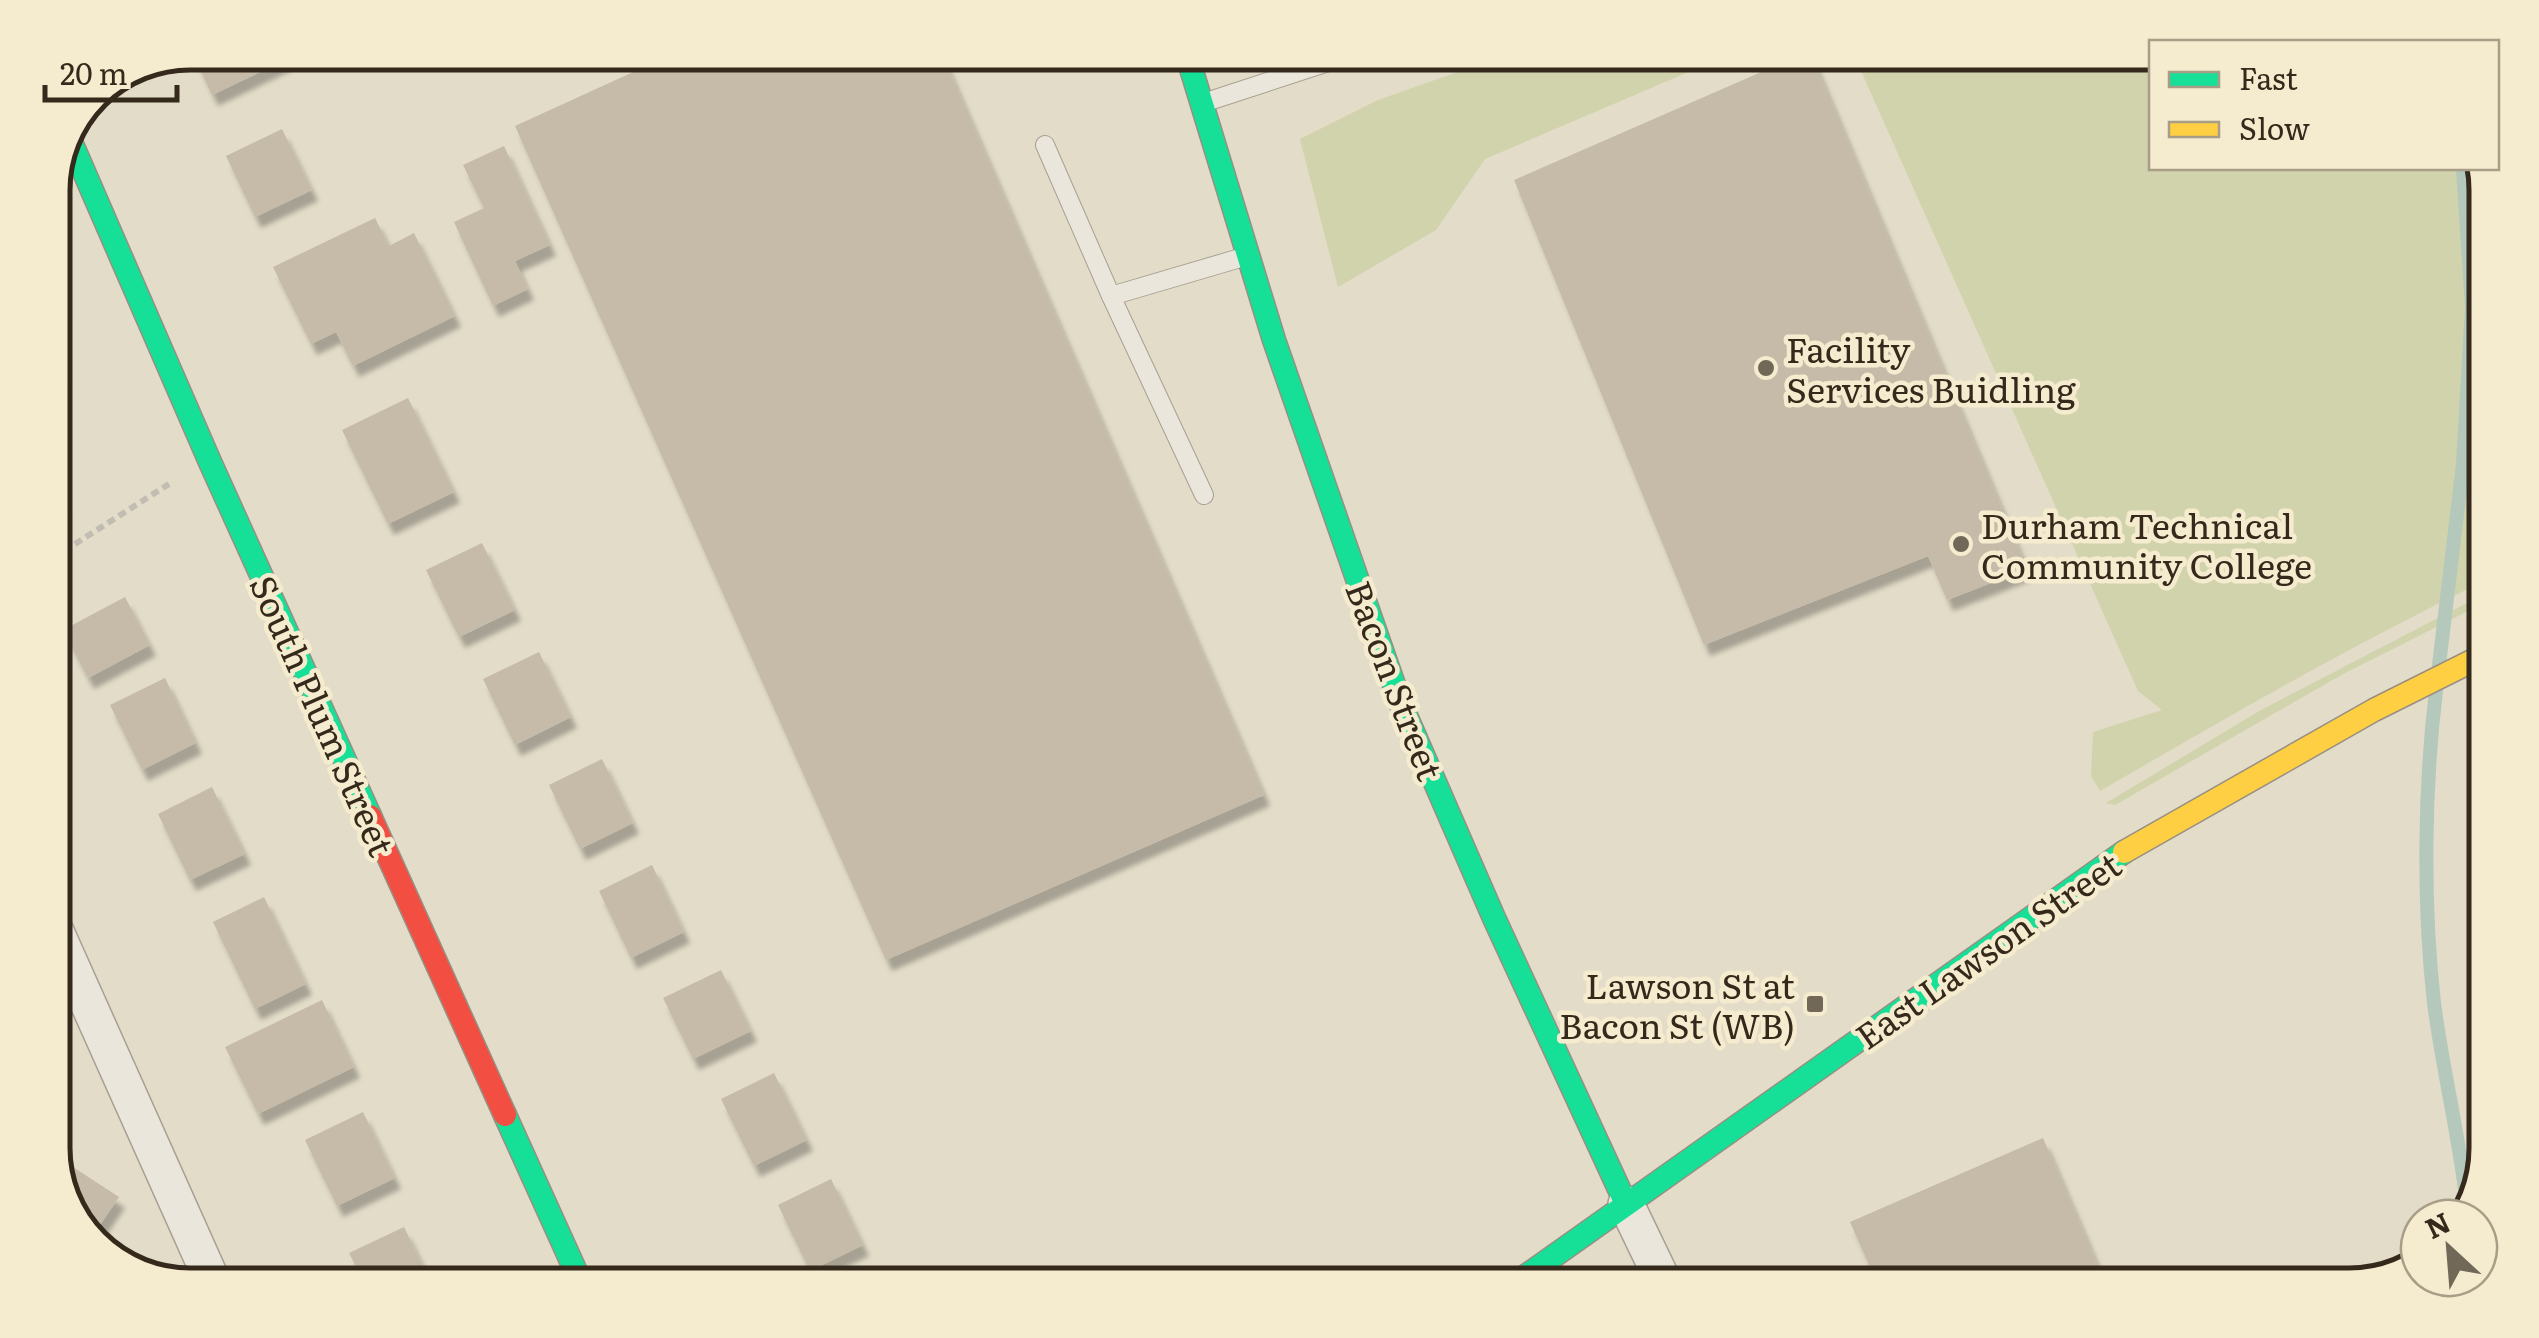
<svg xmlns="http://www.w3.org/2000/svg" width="2539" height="1338" viewBox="0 0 2539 1338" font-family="Literata,serif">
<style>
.green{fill:#d0d3ab}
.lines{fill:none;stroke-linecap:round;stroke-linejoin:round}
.stream{stroke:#b5c8bc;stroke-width:14}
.building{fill:#c6baa9;filter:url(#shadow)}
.lane-casing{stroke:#a7a092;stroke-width:20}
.street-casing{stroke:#a7a092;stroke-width:38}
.fast-casing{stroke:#979082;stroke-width:25}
.slow-casing{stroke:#979082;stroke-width:25}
.jam-casing{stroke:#979082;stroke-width:25}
.path{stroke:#c2bdb2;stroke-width:6;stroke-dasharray:8 5;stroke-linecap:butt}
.lane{stroke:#eae6db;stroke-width:18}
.street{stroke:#eae6db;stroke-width:35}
.fast{stroke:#16e098;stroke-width:22}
.slow{stroke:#ffcf43;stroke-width:22}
.jam{stroke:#f24e42;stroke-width:22}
.poi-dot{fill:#726858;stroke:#f5ebce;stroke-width:4}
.labels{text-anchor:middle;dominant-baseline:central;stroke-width:9;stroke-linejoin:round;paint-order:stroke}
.poi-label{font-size:35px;fill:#35291c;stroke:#f5ebce;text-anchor:start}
.street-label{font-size:35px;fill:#35291c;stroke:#f5ebce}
.rim{fill:none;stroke:#35291c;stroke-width:5}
</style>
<defs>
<filter id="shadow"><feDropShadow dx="6" dy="11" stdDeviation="2.5" flood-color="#0004"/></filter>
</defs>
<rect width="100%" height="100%" fill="#e2dcc8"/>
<g class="green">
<polygon points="1512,53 1733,53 1485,159 1436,230 1338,287 1300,139 1378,100"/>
<path d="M1853,53H2151L2152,168H2482L2486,181V580C2354,644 2227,717 2100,791L2091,776L2093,732L2162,710L2138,691Z"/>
<polygon points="2486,593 2486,602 2343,674 2115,805 2106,803 2261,710"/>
</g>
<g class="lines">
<g class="stream">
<polyline points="2439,665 2463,464 2472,307 2463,168"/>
<path d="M2436,691C2424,789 2423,905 2434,1003C2443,1073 2461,1143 2468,1214"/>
</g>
</g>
<g class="building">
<polygon points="192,52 284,52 287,59 212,95"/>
<polygon points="677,52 952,52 943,57 1264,795 886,960 515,126"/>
<polygon points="1807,52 1810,52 2027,569 1947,600 1928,556 1704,645 1514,180"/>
<polygon points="282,129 312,190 255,217 226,156"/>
<polygon points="504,146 550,245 515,261 528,289 493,306 454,222 484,208 463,165"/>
<polygon points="375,218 389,246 414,233 455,316 353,366 336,332 311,344 273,267"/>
<polygon points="408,398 454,492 388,524 342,430"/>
<polygon points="482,543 515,610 459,637 426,570"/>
<polygon points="125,597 150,645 88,678 63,630"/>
<polygon points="539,652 571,717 515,745 483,679"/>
<polygon points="165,678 196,743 142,770 110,705"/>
<polygon points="602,759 633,823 580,849 549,785"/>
<polygon points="212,787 245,854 190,880 158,814"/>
<polygon points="652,865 684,932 631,958 599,891"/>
<polygon points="264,897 306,984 255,1009 213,922"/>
<polygon points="721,970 751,1031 693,1059 663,998"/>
<polygon points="322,1000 354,1067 258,1114 225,1047"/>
<polygon points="774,1073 807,1140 754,1166 721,1099"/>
<polygon points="363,1112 395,1178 337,1206 305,1140"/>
<polygon points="2043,1138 2106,1285 1878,1285 1850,1222"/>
<polygon points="53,1154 119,1197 91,1238 75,1224"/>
<polygon points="831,1179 863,1245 810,1271 778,1205"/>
<polygon points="404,1227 432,1285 365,1285 349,1253"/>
</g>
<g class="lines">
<g class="lane-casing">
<g id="lane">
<polyline points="1203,103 1359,52"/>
<polyline points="1045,145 1111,296 1247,256"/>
<polyline points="1111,296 1204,495"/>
</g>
</g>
<g class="street-casing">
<g id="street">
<polyline points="53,925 214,1285"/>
<polyline points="1626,1204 1665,1285"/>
</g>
</g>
<g class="fast-casing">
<g id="fast">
<polyline points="1186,52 1274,340 1400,702 1494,918 1626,1204"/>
<polyline points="71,142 210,462 370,816"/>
<polyline points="505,1115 582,1285"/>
<polyline points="1513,1285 2124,852"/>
</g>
</g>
<g class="slow-casing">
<polyline id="slow" points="2124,852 2374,710 2486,654"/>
</g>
<g class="jam-casing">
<polyline id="jam" points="370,816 505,1115"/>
</g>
<polyline class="path" points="53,558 169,484"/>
<use href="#lane" class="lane"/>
<use href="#street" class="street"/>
<use href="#fast" class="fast"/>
<use href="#slow" class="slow"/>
<use href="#jam" class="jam"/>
</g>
<g class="poi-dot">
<circle cx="1766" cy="368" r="10"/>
<circle cx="1961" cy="544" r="10"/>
<rect x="1805" y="994" width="20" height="20" rx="5"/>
</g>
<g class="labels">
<g class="poi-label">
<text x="1786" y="348">Facility<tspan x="1786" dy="40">Services Buidling</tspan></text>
<text x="1981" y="524">Durham Technical<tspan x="1981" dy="40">Community College</tspan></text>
<text x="1795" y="984" text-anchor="end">Lawson St at<tspan x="1795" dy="40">Bacon St (WB)</tspan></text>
</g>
<g class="street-label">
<text transform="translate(1396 680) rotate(69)">Bacon Street</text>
<text transform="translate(324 715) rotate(66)">South Plum Street</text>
<text transform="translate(1987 949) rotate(-35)">East Lawson Street</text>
</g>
</g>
<path d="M0 0H2539V1338H0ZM190 70H2349A120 120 0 0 1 2469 190V1148A120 120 0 0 1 2349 1268H190A120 120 0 0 1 70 1148V190A120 120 0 0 1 190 70Z" fill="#f5ebce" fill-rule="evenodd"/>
<path class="rim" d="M190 70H2349A120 120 0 0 1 2469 190V1148A120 120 0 0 1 2349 1268H190A120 120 0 0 1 70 1148V190A120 120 0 0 1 190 70Z"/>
<rect x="2149" y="40" width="350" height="130" fill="#f5ebce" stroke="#a89d87" stroke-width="2.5"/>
<rect x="2169" y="72" width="50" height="15" fill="#16e098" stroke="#a89d87" stroke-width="2.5"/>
<text x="2239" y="90" font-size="30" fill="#35291c">Fast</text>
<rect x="2169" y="122" width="50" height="15" fill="#ffcf43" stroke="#a89d87" stroke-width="2.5"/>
<text x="2239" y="140" font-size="30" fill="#35291c">Slow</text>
<g transform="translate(2449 1248) rotate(334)"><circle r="48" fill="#f5ebce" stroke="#a89d87" stroke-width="2.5"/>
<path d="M0-8L18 38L0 25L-18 38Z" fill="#726858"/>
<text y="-15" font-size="28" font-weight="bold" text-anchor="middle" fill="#35291c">N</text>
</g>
<path d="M45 85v15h132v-15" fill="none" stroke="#35291c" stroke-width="5"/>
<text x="60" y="85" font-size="30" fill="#35291c" stroke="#f5ebce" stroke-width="8" paint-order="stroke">20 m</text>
</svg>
